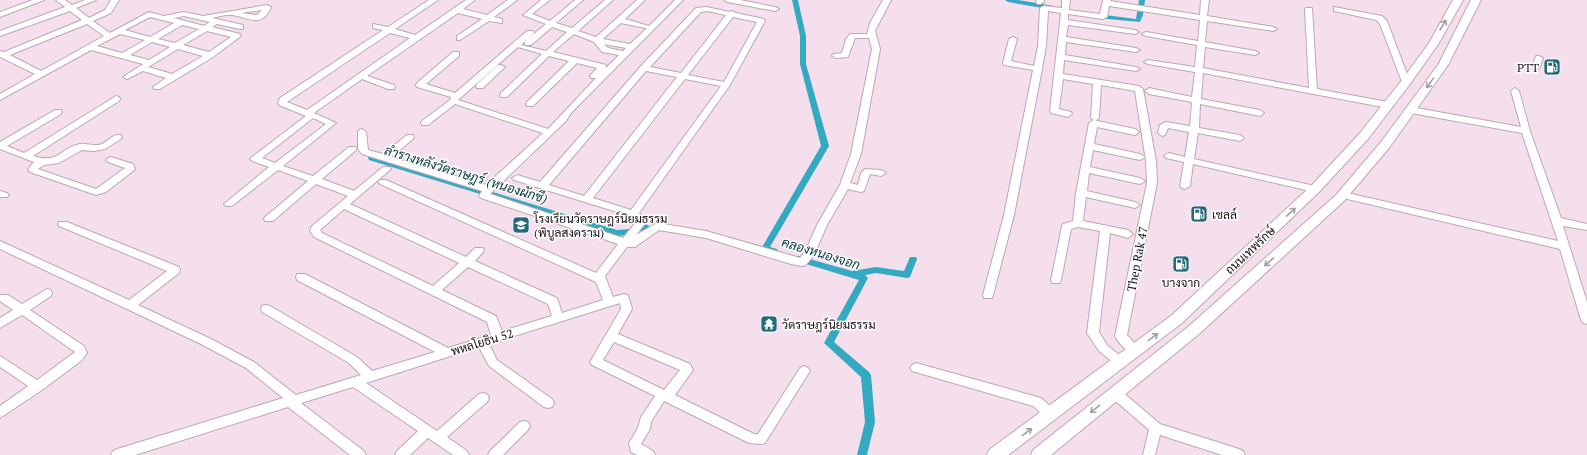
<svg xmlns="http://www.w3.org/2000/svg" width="1587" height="455" viewBox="0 0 1587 455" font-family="'PT Serif',Sarabun,serif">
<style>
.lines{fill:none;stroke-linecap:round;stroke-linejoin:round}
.canal{fill:#33a9c2;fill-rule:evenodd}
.minor-casing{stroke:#bda7b3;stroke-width:2}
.major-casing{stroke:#bda7b3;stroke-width:2}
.minor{fill:#fff;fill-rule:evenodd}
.major{fill:#fff;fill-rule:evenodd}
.oneway{stroke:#a29fa1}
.labels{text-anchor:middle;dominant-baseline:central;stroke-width:3;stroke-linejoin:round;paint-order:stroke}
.poi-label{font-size:12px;fill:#170f14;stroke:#fff;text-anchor:start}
.street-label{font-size:12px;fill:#170f14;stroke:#fff}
.water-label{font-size:13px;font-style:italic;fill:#003641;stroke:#fff}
</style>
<rect width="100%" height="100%" fill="#f6dfec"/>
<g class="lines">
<g class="canal">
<polygon points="792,0 798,0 806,36 806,64 829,146 770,247 777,249 778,251 774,254 762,251 761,249 821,146 800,64 800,36"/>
<polygon points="1005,0 1018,0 1054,6 1057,8 1054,10 1008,2"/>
<polygon points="1139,0 1145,0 1143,15 1140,22 1097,18 1094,16 1097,14 1136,19"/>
<polygon points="369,156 375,156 617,230 629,229 646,224 650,227 649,229 629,235 617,236 369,160 368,158"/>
<polygon points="799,256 852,271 876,267 904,271 910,257 916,257 917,259 910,277 907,278 876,273 865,275 868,278 834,342 869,372 871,375 875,422 867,455 857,455 865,422 861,377 824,343 859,280 796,261 795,259 796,257"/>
</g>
<g class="minor-casing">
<g id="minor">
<polygon points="33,0 44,0 0,17 0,12"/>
<path d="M56,0H65L72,5L85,0H96L76,8L89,18L105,10L111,0H119L111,13L93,21L110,33L149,12L164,16L184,12L203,16L267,5L271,7C263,29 247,17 232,15C226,14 218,17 212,18L243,25V29H240L217,24L212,27L240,34L241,36L213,57L160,89H154L153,87L166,78L143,71L127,79L123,77L143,64L91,50L0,100V94L35,74L0,57V51L4,52L82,20L70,11L0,36V31L65,7ZM262,10L257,15L241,13ZM184,16L210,22L204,26L174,18ZM150,17L174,23L150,37L125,30ZM87,24L104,36L41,71L10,55ZM182,25L199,29L175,43L158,39ZM207,31L231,37L209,52L183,45ZM120,34L145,40L122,53L97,46ZM152,42L170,47L149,60L130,55ZM178,49L203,56L172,74L148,67Z"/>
<path d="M429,0H438L395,29L415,35L466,0H475L463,9L487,15L508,0H517L494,17L502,19V23L489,21L460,40H457V36L482,19L458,13L367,76L394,85L395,87L394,89H388L362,79L314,113L336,123L283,166L313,176L349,147H355L357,149L355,151L322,179L354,191L383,167H389L391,169L350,204L466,257L475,248H483L484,251L475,261L557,298L562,313L603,300L596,282L380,184L378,182L380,180H386L596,273L618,244L481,198L479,196L482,191L362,154L358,149V132L359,130L362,129L366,132L368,150L383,154L407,135H413L414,137L413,139L391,157L486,185L543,133L455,104L428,125H422L421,123L422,121L450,100L451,97L417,87L416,85L417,83L453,52H459V56L426,84L455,93L527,31H533L534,33L521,45L546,51L567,32L552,27L531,45H525V41L546,24L523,15L541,0H550L532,14L550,21L575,0H583L556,23L572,28L605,0H613L578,31L596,37L637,0H645L625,19L649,26L675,0H683L571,113L566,121L490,194L623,238L636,222L630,216L514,180L512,178L517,175L540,182L641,66L696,8L707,7L729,12L732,11L736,13L764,19L765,21L730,85L639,213L647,221L636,235L657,223L706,231L800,258L806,250L817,225L840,185L851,154L872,49L869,38H855L848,57L836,58L832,56L833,54L842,53L846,39L850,34H867L870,23L883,0H891L875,31L880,49L861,154L850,183L858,185L861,173L865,169L881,170L886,173L881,176L870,174L864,191L861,192L848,189L827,225L814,255L806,265L802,266L791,264L706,238L659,230L635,247H627L605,276L613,297L624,294L628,295L632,309L618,334L690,364L693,370L675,395L754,434H758L800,368L804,366L808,368L810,371L808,374L765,443L761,444L749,443L664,401L651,422L650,429L641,444L653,451L655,455H637L631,452L629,443L638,428L641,417L655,396L592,365L590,362L621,309L620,303L489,344L497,360L552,399L554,403L552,407L548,408L544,407L489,366L479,347L366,383L437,431L479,394L483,393L487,394L489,398L487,402L447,437L467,451L469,455H453L428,438L410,455H395L397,451L418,431L353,387L301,403L364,451L366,455H350L288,407L135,455H111L113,451L117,449L283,398L246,368L201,344L0,249V241L129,300L167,271L59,226L58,224L59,222H67L179,267L180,270L179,273L138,305L209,338L254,362L296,395L361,375L349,363L262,312L261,309L262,306L266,305L270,306L357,357L372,371L435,352L297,280L296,277L297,274H305L448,348L491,335L487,322L314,237L310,231L312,226L348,196L316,184L273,221H265L264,219L265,217L308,181L278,170L232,206H226L224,204L269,167L252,161L250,159L252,157L306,116L279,105L278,103L280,98L383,30L373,28V24L388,27ZM707,11L726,15L681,73L650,67L701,12ZM733,17L757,22L724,82L688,75ZM621,23L645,28H647L630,44L603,39ZM390,33L410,38L307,110L287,102ZM574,34L594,42L602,52L619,55L606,68V65L553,52ZM604,44L626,48L623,51L608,48ZM518,47L542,54L501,93L500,95L501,97H507L549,56L569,61L527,102L526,104L527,106H533L577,63L597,68L590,76L591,78H596L548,129L458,100ZM646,71L677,77L584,196L549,185ZM685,79L721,86L631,210L593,198ZM313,118L326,124L275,163L262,158ZM344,209L459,263L433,286L322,233L320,230ZM468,267L548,304L552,316L502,331L496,316L442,290ZM614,342L680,370L664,390L603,360Z"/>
<polygon points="724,0 740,0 775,7 779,9 775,11 728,2"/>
<polygon points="1036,0 1044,0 1044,2 1040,4 1037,4"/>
<path d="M1062,0H1070L1069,10L1100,14L1103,0H1111L1110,1L1200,15L1201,0H1209L1207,16L1273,27L1277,29L1273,31L1207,21L1205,42L1255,51L1259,53L1255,55L1205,47L1203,68L1309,88L1305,10L1306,8H1312L1317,89L1388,102L1392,105L1388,108L1203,73L1201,99L1260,110L1264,113L1260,116L1200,104L1199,128L1240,135L1244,138L1240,141L1198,133L1194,159L1315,186L1320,189L1315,192L1193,164L1190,186L1185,189L1182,188L1180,186L1184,162L1166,158L1164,156L1169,153L1185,157L1189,132L1168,128L1165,135L1162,136L1158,133L1160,125L1166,122L1190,126L1192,102L1149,94L1145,91L1149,88L1192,97L1195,72L1148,64L1144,62L1148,60L1195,67L1197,45L1146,36L1142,34L1146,32L1198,41L1200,20L1109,6L1107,17L1103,19L1068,14V20L1135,30L1139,32L1135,34L1068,25L1066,37L1136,48L1140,50L1136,52L1066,42L1065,55L1136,67L1140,69L1136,71L1064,60L1063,74L1139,86L1143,89L1156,161L1157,183L1127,335L1142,351L1140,354C1131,357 1119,344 1115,336L1147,183L1146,161L1135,91L1101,85L1099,118L1095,121L1091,118L1093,84L1063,79L1059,109L1071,112L1072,114L1068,117L1051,113L1050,111L1061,13L1048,11L1046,46L1042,69L1014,215L993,295L992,298H984L983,295L1004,215L1033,70L1004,65L1003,63L1009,39L1013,37L1017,39L1011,61L1034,66L1038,46L1040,8L1044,6L1062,8Z"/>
<polygon points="1334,7 1382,16 1387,21 1410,82 1409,84 1403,84 1402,82 1380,24 1376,20 1334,11"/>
<polygon points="1536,56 1539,56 1543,58 1540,67 1536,69 1532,67"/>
<polygon points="498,65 501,65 505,67 483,88 477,88 476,86 477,84"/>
<polygon points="1515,88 1519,91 1530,131 1561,218 1587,224 1587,230 1563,226 1587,302 1587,324 1583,323 1581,320 1560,249 1343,198 1338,195 1343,192 1558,241 1522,133 1411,113 1407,110 1411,107 1521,127 1511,91"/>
<path d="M116,96L119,97L120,99L119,101L33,156C60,164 58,149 80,144C87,143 94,147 102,144C108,141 114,133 121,135L122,137L121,139L105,149L94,151L82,150L59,163L44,165L38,169L96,189L125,168L108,162L106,160L108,158L111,157L133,164L135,169L133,171L106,192L96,195L30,172L28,170L31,165L34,162L0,149V142L55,110H61L62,112L61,114L7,146L24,153Z"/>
<polygon points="1093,120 1135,129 1139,132 1135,135 1097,127 1094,144 1140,154 1145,157 1140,160 1093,150 1090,167 1140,178 1145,181 1140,184 1089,173 1087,191 1135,202 1140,205 1135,208 1086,197 1083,221 1128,230 1133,234 1128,238 1110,233 1099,332 1107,345 1123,358 1125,361 1123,364 1119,366 1115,364 1099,351 1087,333 1100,231 1078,227 1071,229 1061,280 1060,283 1052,283 1051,280 1062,226 1063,224 1073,221 1076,193 1089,123"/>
<polygon points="0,191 7,193 9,195 7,197 0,197"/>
<polygon points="47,289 51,290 52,293 51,296 30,310 84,346 87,353 81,361 42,390 0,418 0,406 28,386 0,367 0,356 37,380 75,352 22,315 0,328 0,318 13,310 0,301 0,295 8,295 22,304"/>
<path d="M916,363L1041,398L1055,410L1057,414L1055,418C1046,421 1040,412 1033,406L912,371L910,368L912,365Z"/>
<polygon points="1115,388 1119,389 1160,424 1239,449 1243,451 1245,455 1222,455 1160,435 1155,455 1143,455 1149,430 1111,397 1109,393 1111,389"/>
<polygon points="524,421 528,422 530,426 528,430 503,455 488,455 490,451 520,422"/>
</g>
</g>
<g class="major-casing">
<g id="major">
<polygon points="1453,0 1463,0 1439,43 1410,84 1368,139 1319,192 1182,323 1008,455 987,455 989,450 1172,315 1311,186 1360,133 1402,80 1429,43"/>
<polygon points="1471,0 1481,0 1448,65 1389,148 1344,201 1199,334 1051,455 1031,455 1033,450 1189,326 1336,195 1381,142 1438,65"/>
</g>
</g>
<use href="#minor" class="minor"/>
<use href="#major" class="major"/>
</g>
<defs><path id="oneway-shaft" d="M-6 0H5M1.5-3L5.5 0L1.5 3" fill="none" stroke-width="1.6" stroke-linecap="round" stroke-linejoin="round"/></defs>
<g class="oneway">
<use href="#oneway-shaft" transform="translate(1443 25) rotate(-59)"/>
<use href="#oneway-shaft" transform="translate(1430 83) rotate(125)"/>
<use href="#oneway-shaft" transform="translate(1291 212) rotate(-43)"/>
<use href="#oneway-shaft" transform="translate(1269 262) rotate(138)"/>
<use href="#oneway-shaft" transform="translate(1153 337) rotate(-37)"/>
<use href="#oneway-shaft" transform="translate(1095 409) rotate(141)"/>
<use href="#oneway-shaft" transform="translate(1027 432) rotate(-37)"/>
</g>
<defs>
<g id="fuel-square" transform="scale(0.9)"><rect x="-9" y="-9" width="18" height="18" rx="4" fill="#256a7a" stroke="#fff"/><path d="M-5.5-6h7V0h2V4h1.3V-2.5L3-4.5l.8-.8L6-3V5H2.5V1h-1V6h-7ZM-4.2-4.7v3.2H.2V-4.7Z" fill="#fff"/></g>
<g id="school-square" transform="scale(0.9)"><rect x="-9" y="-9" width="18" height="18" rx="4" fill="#256a7a" stroke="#fff"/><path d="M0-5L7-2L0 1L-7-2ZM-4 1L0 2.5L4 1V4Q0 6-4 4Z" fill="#fff"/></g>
<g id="temple-square" transform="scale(0.9)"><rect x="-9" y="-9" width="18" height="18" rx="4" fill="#256a7a" stroke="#fff"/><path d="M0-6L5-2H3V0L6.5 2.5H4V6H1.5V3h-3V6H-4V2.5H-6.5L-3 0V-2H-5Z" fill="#fff"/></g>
</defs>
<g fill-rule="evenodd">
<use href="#fuel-square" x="1552" y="67"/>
<use href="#fuel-square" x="1199" y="214"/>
<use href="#school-square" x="521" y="225"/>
<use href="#fuel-square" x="1181" y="264"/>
<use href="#temple-square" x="769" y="324"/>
</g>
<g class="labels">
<g class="poi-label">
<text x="1539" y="67" text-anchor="end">PTT</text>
<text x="1212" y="214">เชลล์</text>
<text x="534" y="218">โรงเรียนวัดราษฎร์นิยมธรรม<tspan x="534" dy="14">(พิบูลสงคราม)</tspan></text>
<text x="1181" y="282" text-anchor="middle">บางจาก</text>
<text x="782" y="324">วัดราษฎร์นิยมธรรม</text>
</g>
<g class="street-label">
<text transform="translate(1250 250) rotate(-43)">ถนนเทพรักษ์</text>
<text transform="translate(1137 259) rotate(-79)">Thep Rak 47</text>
<text transform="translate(482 342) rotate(-17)">พหลโยธิน 52</text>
</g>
<g class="water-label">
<text transform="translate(466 174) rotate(17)">ลำรางหลังวัดราษฎร์ (หนองผักชี)</text>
<text transform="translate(821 253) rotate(17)">คลองหนองจอก</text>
</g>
</g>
</svg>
